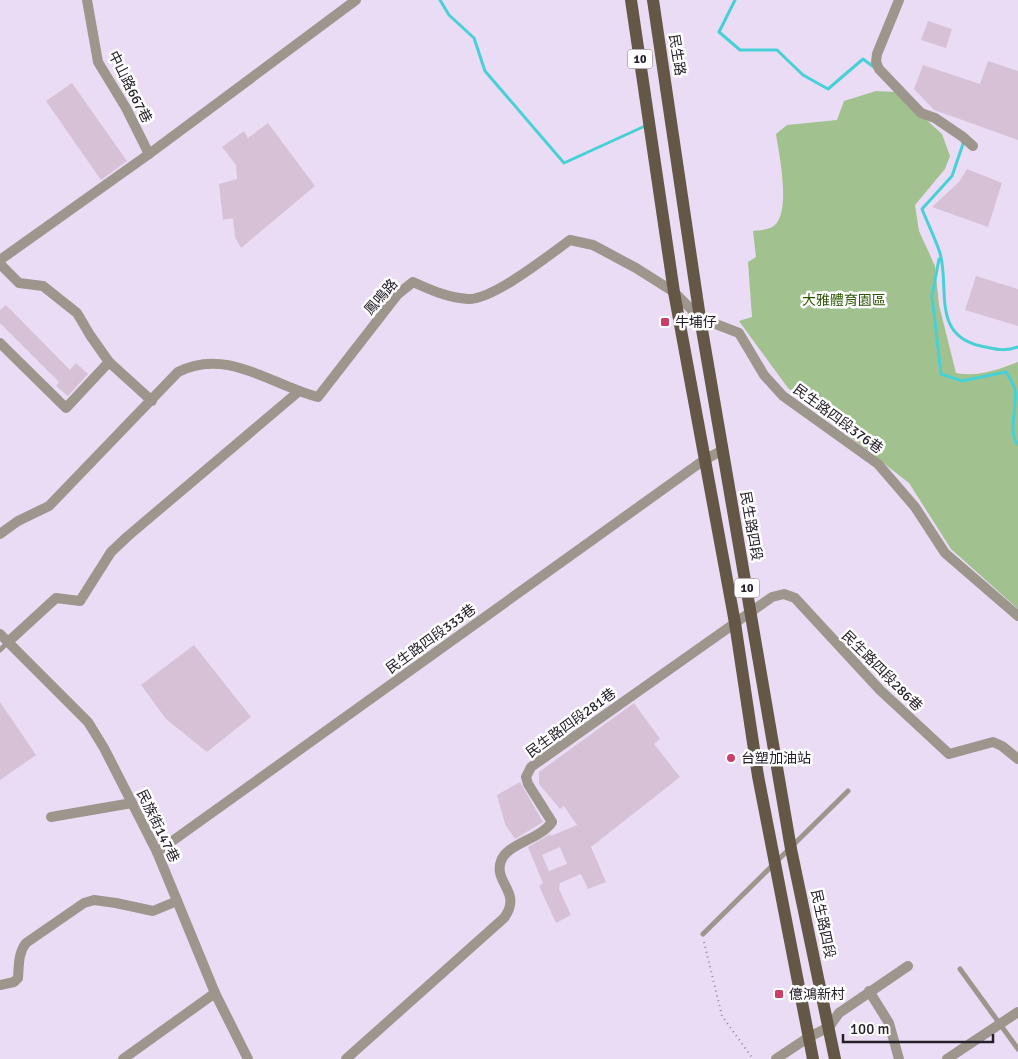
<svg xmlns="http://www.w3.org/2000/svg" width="1018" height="1059" viewBox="0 0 1018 1059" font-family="Signika,'Noto Sans TC',sans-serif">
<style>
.green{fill:#a1c18f}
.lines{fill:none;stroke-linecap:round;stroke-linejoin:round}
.stream{stroke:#47d1d7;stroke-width:3}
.building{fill:#d7c1d7;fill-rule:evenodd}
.path{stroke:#918699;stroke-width:2;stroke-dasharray:1 4;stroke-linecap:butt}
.service{stroke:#9d968c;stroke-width:5}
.minor{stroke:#9d968c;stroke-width:10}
.primary{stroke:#645745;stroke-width:12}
.poi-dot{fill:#cc3e67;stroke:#fff;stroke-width:2}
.labels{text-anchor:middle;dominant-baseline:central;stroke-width:5;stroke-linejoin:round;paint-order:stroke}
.shield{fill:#fff;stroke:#67636a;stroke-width:1}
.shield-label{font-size:12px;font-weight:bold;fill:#26202a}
.street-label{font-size:14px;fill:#26202a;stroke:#fff}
.park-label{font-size:14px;fill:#2c5703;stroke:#fff}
.poi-label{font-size:14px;fill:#26202a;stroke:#fff;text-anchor:start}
</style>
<rect width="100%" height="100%" fill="#ebdcf6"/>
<path class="green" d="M876,91L896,92L942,134L950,156L945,169L915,205L919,231L935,266L939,305L956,373C977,377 998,370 1018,362V609L951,549L909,483L788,388L739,321L752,317L748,262L756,257L753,231C760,230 770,230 775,225C791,209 779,154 776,134L787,125L837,120L844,101Z"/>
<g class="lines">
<g class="stream">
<polyline points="440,0 449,15 474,38 485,71 564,163 645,126"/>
<polyline points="735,0 719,32 740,50 777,50 803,75 828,89 863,59 875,68"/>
<path d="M962,140L963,144L952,176L922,209C928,224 935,238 940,253C950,288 931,335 981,346C995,349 1004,352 1018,347"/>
<path d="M939,259L932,296L941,374L962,381L1006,372C1009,377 1014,384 1015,390C1018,405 1007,432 1018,445"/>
</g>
</g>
<g class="building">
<polygon points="928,21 952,29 946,48 921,40"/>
<polygon points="988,61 1018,71 1018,140 934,110 914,89 923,65 980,84"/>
<polygon points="72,83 127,161 101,180 46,101"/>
<polygon points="268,123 315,186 241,248 235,237 233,218 223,220 219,184 237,179 236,165 222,147 244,131 248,138"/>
<polygon points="967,169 1002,183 988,227 932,207 959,182"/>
<polygon points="976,276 1018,289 1018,326 965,310"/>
<polygon points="6,305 70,370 76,363 88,374 68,396 56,386 59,382 0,323 0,310"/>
<polygon points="194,645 251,717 207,752 166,719 141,685"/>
<polygon points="0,702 36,755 0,780"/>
<path d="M634,703L660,739L654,744L680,777L591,847L606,882L588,889L581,874L560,883L559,889L571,915L556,923L539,886L543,883L528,847L550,834L551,836L577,825L564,806L560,809L539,784V772ZM560,847L567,864L549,871L542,855Z"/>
<polygon points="520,782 543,822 515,839 505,824 497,795"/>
</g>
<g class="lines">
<polyline class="path" points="704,942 722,1016 753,1059"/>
<g class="service">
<polyline points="0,650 8,642"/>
<polyline points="703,934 848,791"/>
<polyline points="960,969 1018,1049"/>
</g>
<g class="minor">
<polyline points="87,0 98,62 126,108 149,154"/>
<polyline points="899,0 877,54 876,62 879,69 921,113 935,118 963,137 973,146"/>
<polyline points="0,260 149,154 356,0"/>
<polyline points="0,264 19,283 43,286 77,313 90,335 109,362 152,401"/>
<polyline points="0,343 66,408 109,362"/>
<path d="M0,534L18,521L49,506L178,372C227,347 271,385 318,397L398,294L413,282C431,290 448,298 468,299C493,300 549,255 570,240L593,245L636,268L674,292L700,318L739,333L764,375L783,396L878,464L915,507L945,553L1018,616"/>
<polyline points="0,634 88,722 104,748 157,852 215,993 248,1059"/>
<polyline points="8,642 56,598 80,601 111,552 128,536 298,392"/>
<polyline points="51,817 132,803"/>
<polyline points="157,852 704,460 723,450"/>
<path d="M0,985L14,982L18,978C19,966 18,953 26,943L84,903L94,900L116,903L153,911L177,901"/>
<polyline points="869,991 889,1023 899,1059"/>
<polyline points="123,1059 215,993"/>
<path d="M346,1059L504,918C523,892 493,883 501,861C506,844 541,839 552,822L528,784L526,777L531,767L772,597L784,594L795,598L880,690L949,754L993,742L1002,746L1018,759"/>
<polyline points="776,1059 809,1037 829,1027 839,1013 908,966"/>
<polyline points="947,1059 1018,1012"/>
</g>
<g class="primary">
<polyline points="631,0 674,292 735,623 758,776 813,1059"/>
<polyline points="653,0 700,318 791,849 835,1059"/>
</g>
</g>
<g class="poi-dot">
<rect x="660" y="317" width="10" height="10" rx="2.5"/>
<circle cx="731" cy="758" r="5"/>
<rect x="774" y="989" width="10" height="10" rx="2.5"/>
</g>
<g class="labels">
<g class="shield">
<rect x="627.5" y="49.5" width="25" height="19" rx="4"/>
<rect x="734.5" y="578.5" width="25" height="19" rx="4"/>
</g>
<g class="shield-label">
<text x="640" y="59">10</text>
<text x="747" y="588">10</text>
</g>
<g class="street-label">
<text transform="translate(677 55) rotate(81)">民生路</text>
<text transform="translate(130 87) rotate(63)">中山路667巷</text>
<text transform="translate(381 297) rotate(-49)">鳳鳴路</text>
<text transform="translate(838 419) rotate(36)">民生路四段376巷</text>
<text transform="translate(751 526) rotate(80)">民生路四段</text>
<text transform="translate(431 639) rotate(-36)">民生路四段333巷</text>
<text transform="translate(882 671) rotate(45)">民生路四段286巷</text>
<text transform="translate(571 723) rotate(-36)">民生路四段281巷</text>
<text transform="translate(158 826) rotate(64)">民族街147巷</text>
<text transform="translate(823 924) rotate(78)">民生路四段</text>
</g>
<g class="park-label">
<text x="844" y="300">大雅體育園區</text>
</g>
<g class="poi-label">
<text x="675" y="322">牛埔仔</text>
<text x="741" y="758">台塑加油站</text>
<text x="789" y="994">億鴻新村</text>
</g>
</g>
<path d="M843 1034v8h150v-8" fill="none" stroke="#26202a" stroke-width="2.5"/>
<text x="850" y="1034" font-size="15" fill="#26202a" stroke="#ffffff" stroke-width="4" paint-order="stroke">100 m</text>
</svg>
